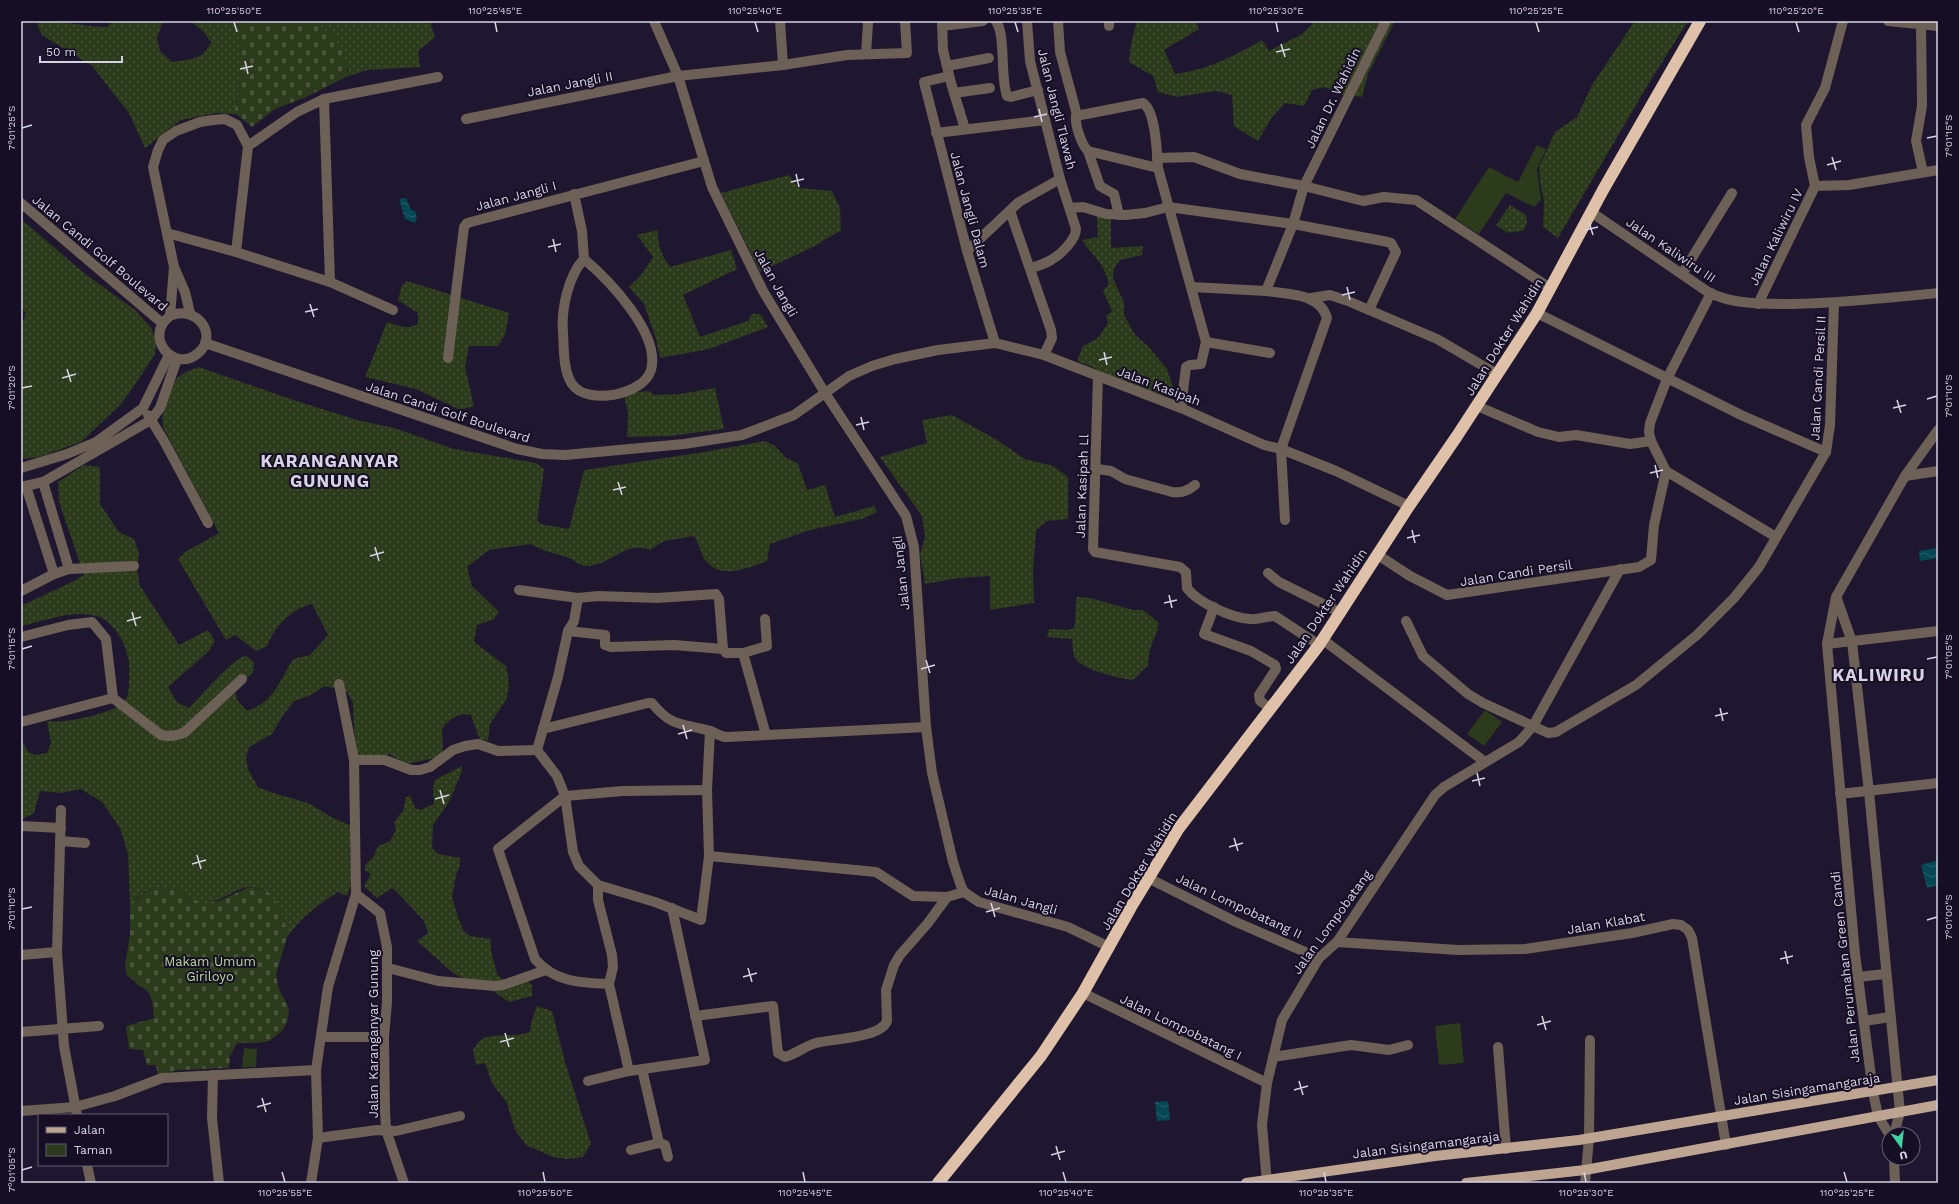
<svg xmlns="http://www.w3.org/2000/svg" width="1959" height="1204" viewBox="0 0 1959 1204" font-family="'Work Sans',sans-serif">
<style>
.grass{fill:url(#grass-dots)}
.cemetery{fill:url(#cemetery-stones)}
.park{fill:#2b3b1b}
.water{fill:url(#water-waves)}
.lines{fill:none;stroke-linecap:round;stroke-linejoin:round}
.minor{stroke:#6c6057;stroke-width:10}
.major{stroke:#bea591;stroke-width:10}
.highway{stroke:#dfc0a8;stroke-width:12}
.ticks{fill:none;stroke:#d7d3e4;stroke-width:1.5}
.labels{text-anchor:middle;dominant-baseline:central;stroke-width:4;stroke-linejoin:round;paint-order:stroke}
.street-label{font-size:13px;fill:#d7d3e4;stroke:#160e25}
.park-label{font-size:13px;fill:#b7d998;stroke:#160e25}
.district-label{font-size:17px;font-weight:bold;letter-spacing:1px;fill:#d7d3e4;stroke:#160e25}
.neatline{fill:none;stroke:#d7d3e4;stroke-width:1.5}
.ticks-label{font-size:10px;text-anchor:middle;fill:#d7d3e4}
</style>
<defs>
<pattern id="grass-dots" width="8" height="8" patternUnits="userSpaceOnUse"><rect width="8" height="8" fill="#2b3b1b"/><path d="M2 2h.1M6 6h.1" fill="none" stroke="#49563c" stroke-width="1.8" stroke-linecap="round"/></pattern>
<pattern id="cemetery-stones" width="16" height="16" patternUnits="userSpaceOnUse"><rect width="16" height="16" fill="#2b3b1b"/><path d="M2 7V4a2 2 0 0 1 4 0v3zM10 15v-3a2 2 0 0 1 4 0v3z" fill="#49563c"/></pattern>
<pattern id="water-waves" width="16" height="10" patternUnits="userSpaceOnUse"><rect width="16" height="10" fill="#034854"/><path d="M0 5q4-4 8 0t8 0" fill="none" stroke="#27626c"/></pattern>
</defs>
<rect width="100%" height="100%" fill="#1f172f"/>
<g class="grass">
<path d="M43,21C65,21 85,27 107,27L113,21H163L157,38L160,51L172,62C191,59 202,61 211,42L203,31L190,21H257L244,24L240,48L244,68L239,83L235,110L236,114L216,113L181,120L145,148L129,113L92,66L42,35L37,24Z"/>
<polygon points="299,21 430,21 435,37 418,51 420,67 367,70 346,77 348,69"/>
<path d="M1137,21H1196L1199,29L1164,50L1175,74C1207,70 1234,56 1262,40L1269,51L1302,34L1315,21H1395L1368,74L1362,97L1341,95L1325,87L1312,90L1304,106L1285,103L1272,117L1258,141L1234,126L1232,95L1216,91L1177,97L1158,92L1153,76L1129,62L1131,44Z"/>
<polygon points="1635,21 1688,21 1647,86 1558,238 1543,227 1544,201 1540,181 1539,167 1555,132 1577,117 1592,85"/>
<polygon points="789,175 799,188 832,191 840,208 841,230 813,247 760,272 721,193"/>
<polygon points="1510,205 1526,215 1527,223 1524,230 1508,233 1496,225"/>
<path d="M1097,216L1111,218V248L1143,246L1142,255L1120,260L1114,268L1113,279L1124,302V315L1135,335L1148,346L1167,369L1174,390L1168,396L1122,383L1092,367L1077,361L1083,346L1098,338L1108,323L1106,316L1112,311L1103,291L1108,285C1108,267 1091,254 1082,240L1098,237Z"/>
<polygon points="21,219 84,273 135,310 151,328 156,341 155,354 132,389 120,405 81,442 39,457 21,459 21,327 26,313 21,307"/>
<path d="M658,230C657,244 662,256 670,267L731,250L737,269L683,295L700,337L748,321L752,314H760L768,327L709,349L660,358L656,339L644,304L629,287L642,274L653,257L637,235Z"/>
<path d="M407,281L509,313L505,335L498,346H469L465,367L474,406L460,410L416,389L365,377L387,322C399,326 407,330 418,324V313L398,300L402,285Z"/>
<path d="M199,367L296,401L361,421L394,428L454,449L536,463L544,469L537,521L541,524L569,529L584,470L698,453L765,441L775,446L786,458L798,463L807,490L825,485L835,517L874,506L877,512L862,519L810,530L770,544L767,561C748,568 722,580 706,561C701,555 699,544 694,536L664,541L650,550C624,540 611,566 586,566C580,566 574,560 569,558C555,553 544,552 531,544L489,550L467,567L472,586L499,612L494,619L477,625L474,642L506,666L508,675L509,687L506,700L490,724L488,741L480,740L471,715C458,712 450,719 442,729L443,756L407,764L389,754L370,759L361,758L355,750L353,703L347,692L325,686L309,696L294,701L284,714L272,734L249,747L246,758L248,769L258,787L270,792L308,803L333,818L354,827C344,851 357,876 347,896L338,892C315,907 304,915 287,937L284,918L267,891C262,890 255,887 249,887C240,887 221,901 207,903C185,905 181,880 153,888C145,891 137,898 130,903L128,854L120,828L102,802L81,789L60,793L40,791L34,813L21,820V739L28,752L35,755L47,753L51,743L47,721C63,724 111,714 123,703C129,697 129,687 129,680C129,673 130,665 128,658C125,643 115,623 99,617C75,608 45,621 21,626V606L74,581L84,575L59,502L58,482L84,465L100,467V504L119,532L134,539L139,553L137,570L140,586L179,645L208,630L215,641L209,651L168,687L177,702L189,708C203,694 230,661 246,655L254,663L253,672L235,690L237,700L247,711C274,702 279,682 293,659L310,655L328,635L312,604C291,609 275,626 267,646L256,651L235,635L226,640L178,559L187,551L219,533L163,427C161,410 168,382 184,373C189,370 194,369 199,367Z"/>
<polygon points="715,388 724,429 670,436 627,437 628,412 624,396 638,392 649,391 654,395 680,394"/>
<polygon points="952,415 997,440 1025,459 1053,466 1068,477 1068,519 1047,521 1036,530 1033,573 1034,603 990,610 990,576 959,578 925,584 920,554 925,537 922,516 880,457 927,443 922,420"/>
<path d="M1077,597L1090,598L1133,610H1143L1158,622V629L1150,649L1148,665L1133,680C1121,679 1080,669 1075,658C1072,653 1073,644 1072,639L1047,637L1049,629L1069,630L1074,628C1077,617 1074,608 1077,597Z"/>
<path d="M462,766V771L449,802L433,825L432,848L438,854L460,858V865L456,875L452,897L458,917L463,930L470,936L491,939C489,951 495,963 497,975L504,980L524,978L532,985V996L509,1002L486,986L468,981L453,973L417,941L428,933L424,921L396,891L392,888L377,898L364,886L371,874L365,870V865L374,856L378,846L390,841L396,830L394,822L403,811L406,797L410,796L415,808L420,810L434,804L433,788L435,780Z"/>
<path d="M537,1006L552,1011L565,1062L591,1144L583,1157L567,1159L553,1157L526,1145L515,1130L507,1103L492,1083L485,1063L476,1065L473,1050C475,1047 478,1042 481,1040C493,1032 515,1038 530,1032L531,1023Z"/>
</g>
<g class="cemetery">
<path d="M257,21C290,21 334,16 344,56C347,63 348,69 346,77L304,98L275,109L252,127L236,114L235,110L239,83L243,68L238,35L243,24Z"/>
<path d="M167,886L177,889L188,898L204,903L219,901L249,887L267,891L276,902L284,918L287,937L276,975L279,989L289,1008L288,1020L283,1030L269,1041L256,1043H237L230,1056L229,1068L179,1070L158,1075L156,1065H147L143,1050L129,1049L126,1026L154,1018C152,1002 154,991 137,985L134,980L127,976L125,966L130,934V903L152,888Z"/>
</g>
<g class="park">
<polygon points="1537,145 1546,149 1537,169 1541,200 1534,207 1506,193 1479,234 1455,219 1489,167 1518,182"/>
<polygon points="1485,710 1502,722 1484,746 1467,734"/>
<polygon points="1460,1023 1464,1063 1439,1065 1435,1026"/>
<polygon points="244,1048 257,1049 256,1067 242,1067"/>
</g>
<g class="water">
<polygon points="406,198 411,210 415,211 417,217 415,223 405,219 399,199"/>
<polygon points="1938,548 1938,558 1920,561 1919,551"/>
<polygon points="1938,860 1938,885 1927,888 1921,865"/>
<polygon points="1168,1101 1170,1120 1157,1121 1155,1102"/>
</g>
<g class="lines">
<g class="minor">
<polyline points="654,21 678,76 712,187 763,291 825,393 906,516 914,547 926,727 932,773 953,862 961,886 964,892 979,902 1068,927 1105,945 1109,949"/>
<polyline points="780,21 783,65"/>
<polyline points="942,21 943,50 951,83 965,129"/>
<path d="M996,21C1006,35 1000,77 1007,96L1011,97L1038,90"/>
<path d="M1027,21L1030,61L1060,179L1076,229C1076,240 1060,255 1051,260C1045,264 1038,266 1031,268"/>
<polyline points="1058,21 1060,52 1077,115"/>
<polyline points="1109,21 1109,26"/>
<polyline points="1888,21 1938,26"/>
<polyline points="1921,25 1922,106 1916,141 1923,172"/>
<polyline points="942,26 983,21"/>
<polyline points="866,54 868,23"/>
<polyline points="947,66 989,58"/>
<polyline points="949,76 924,82 967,251 995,343"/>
<polyline points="954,93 990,88"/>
<polyline points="324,99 438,77"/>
<polyline points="466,119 678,76 783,65 847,55 907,53 905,21"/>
<polyline points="936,133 1045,120"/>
<polyline points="248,146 297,112 324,99 330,282"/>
<polyline points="1088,151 1100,186 1114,194 1119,215"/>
<polyline points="1157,158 1194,157 1240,174 1304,186 1363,201 1384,197 1416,200 1550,288"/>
<path d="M1158,168C1157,154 1156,111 1143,103L1076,116C1075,125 1081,144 1088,151L1158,168L1206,342L1201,364L1190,365L1186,367L1181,408"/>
<polyline points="1815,186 1849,185 1938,170"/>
<path d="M574,194L582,231L584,259C609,280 661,334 651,370C644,395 587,406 572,384C563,371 564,348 563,333C561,310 568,276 584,259"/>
<polyline points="21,203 162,323"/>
<polyline points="1070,208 1083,207 1106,214 1125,215 1145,213 1168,207 1293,224 1388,242 1391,243 1396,252 1369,310"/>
<polyline points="1010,211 1051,330 1052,338 1044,355"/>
<path d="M1591,212L1708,292C1733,305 1765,304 1792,304C1841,303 1889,298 1938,293"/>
<polyline points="167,233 236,252 330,282 393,310"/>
<polyline points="967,251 1019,202 1060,179"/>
<polyline points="1682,274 1732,193"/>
<polyline points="1192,287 1266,291"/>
<polyline points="1711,293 1667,379 1650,423 1649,432 1651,441 1666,471 1776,537"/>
<polyline points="1311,298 1330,295 1348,301 1437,339 1497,374"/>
<polyline points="1758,304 1815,186 1809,157 1806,125 1825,88 1843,21"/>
<polyline points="190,313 185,292 174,267 153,167 158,150 163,140 176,131 200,122 213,120 225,119 237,125 248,146 236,252"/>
<polyline points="1537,313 1741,415 1826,452"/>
<path d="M170,316C197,304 220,336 197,354C173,373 143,336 170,316L174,267"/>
<polyline points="1206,342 1270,353"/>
<polyline points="205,343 517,449 542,454 565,455 684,444 742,435 794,415 849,376 872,366 895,359 938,350 995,343 1044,355 1181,408 1264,445 1281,449 1336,471 1409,506"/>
<polyline points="448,358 464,227 467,223 704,161"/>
<path d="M1098,376L1093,549L1095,552L1180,567L1186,572L1187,588C1198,603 1232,618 1250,619C1259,620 1266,616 1275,616L1319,645"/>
<polyline points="1477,406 1538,432 1559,437 1576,435 1630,444 1651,441"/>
<polyline points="148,415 164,441 208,523"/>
<polyline points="21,468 67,454 96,442 143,408 169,355"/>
<path d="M1097,469L1111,471L1125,479L1172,492C1182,493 1188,491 1195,485"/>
<polyline points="1905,476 1938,471"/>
<polyline points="43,482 69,569"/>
<polyline points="26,486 54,574"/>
<polyline points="21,487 43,482 151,420 160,408 177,359"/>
<path d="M1285,520L1281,449L1327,318C1320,293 1287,294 1266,291L1293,224L1304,186L1386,21"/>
<polyline points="1378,555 1410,576 1447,595 1639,567 1651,560 1654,525 1666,471"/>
<polyline points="1268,573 1279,582 1341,613"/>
<polyline points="519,590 578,598"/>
<polyline points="21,591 54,574 69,569 134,566"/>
<polyline points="1837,599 1852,642 1869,792 1900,1112 1894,1134"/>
<polyline points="1214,607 1204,634 1251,651 1275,665 1276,669 1259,695 1260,701 1270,708"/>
<polyline points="1406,621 1423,656 1468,694 1483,703 1548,733 1556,732 1636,685 1697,635 1734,598 1759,567 1826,452 1830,425 1834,303"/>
<polyline points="568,631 605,635 605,645 611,647 674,645 723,649"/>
<polyline points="21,637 68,625 92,622 106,639 113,698"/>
<polyline points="1322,639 1485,762"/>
<polyline points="1827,644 1938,631"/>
<polyline points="743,653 766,735"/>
<path d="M113,698L161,735C170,737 177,736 185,732L242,679"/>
<polyline points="21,722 113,698"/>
<polyline points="543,729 558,677 568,631 574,621 578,598 598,596 657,598 716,594 719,599 723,649 726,653 743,653 767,646 765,619"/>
<polyline points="537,750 557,776 565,796 573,852 579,866 598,885 655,902 701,920 709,856 707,790 710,731"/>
<path d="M537,750L543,729L648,703H652C672,728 683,723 710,731C716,733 721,737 727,737L926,727"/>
<polyline points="354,760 385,760 411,770 420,770 430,767 453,750 465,746 478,744 498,751 537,750"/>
<polyline points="1840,794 1938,783"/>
<polyline points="61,810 57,952 64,1046 77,1115"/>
<polyline points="21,826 61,828"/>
<polyline points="60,841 85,843"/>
<polyline points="709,856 876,872 913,896 947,897 964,892"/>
<polyline points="1148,878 1236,922 1319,958"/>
<polyline points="598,885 598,900 612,955 613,967 609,984 629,1071 705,1060 672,908"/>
<polyline points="356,894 380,913 387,947 387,1002 384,1037 385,1111 386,1130 404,1183"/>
<polyline points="1337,942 1458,950 1525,949 1632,933 1673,924 1681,925 1688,930 1692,938 1726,1145"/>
<polyline points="21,955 57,952"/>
<polyline points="388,968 438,981 495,986 503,985 546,970"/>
<polyline points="1858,977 1885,974"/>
<path d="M609,984C581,983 554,982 535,959L498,849L565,796L623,791L707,790"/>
<polyline points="1083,993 1267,1083"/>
<path d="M695,1016L773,1006L778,1053L785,1057C796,1054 805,1046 816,1043C831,1039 881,1038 887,1021L886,990L894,965L900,955L928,923L947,897"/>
<polyline points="1864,1021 1890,1017"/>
<polyline points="21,1032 99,1026"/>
<polyline points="321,1037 384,1037"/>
<polyline points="1498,1047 1506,1149"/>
<polyline points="1273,1057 1351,1045 1389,1050 1408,1045"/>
<polyline points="213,1075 212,1118 219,1183"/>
<polyline points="588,1081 629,1071"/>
<polyline points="21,1111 75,1107 115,1096 162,1078 316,1070"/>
<polyline points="1889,1134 1878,1116 1873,1092 1855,954 1827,644 1836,597 1905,476 1938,430"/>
<polyline points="318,1138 377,1130 396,1131 460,1116"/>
<polyline points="659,1143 665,1145 668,1157"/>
<polyline points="631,1150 659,1143 642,1069"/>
<polyline points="1894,1158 1895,1183"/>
<polyline points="87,1165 91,1183"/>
<polyline points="311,1183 318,1138 316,1070 328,987 356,894 354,760 339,684"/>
<polyline points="1267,1183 1262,1125 1267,1083 1282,1020 1319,958 1337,942 1435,795 1444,787 1519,742 1533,726 1620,569"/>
<polyline points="1585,1183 1589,1138 1590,1040"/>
</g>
<g class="major">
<polyline points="1246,1183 1435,1156 1579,1140 1938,1080"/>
<polyline points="1466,1183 1585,1170 1938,1105"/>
</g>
<polyline class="highway" points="938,1183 1041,1056 1083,993 1131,907 1179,828 1319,645 1409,506 1457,436 1537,313 1603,190 1700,21"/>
</g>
<path class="ticks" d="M234,22L237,32M495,22L497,32M755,22L758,32M1015,22L1018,32M1276,22L1278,32M1536,22L1539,32M1796,22L1799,32M1281,44L1285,57M1276,52L1290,49M245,61L248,74M240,69L253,66M1039,109L1042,122M1034,117L1047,114M22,128L32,125M1927,138L1937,136M1832,157L1836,170M1827,165L1841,161M796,174L799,187M791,182L804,179M1589,222L1593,235M1585,230L1598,227M553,239L556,252M548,247L561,244M1347,287L1350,300M1342,295L1355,292M310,304L314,317M305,312L318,309M1104,352L1107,365M1099,360L1112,357M67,369L71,382M62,378L76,374M22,388L32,386M1927,399L1937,396M1897,400L1901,413M1893,408L1906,405M861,417L864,430M856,425L869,422M1655,465L1658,478M1650,473L1663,470M618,482L622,495M613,490L626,487M1412,530L1415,543M1407,538L1420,535M375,547L379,561M370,556L384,552M1169,595L1172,608M1164,603L1177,600M132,612L136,626M127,621L141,617M22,649L32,646M1927,659L1937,657M926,660L930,673M921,669L935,665M1720,708L1723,721M1715,716L1728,713M683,725L687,739M678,734L692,730M1477,773L1480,786M1472,781L1485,778M440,790L444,804M435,799L449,795M1234,838L1238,851M1229,847L1243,843M197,855L201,869M192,864L206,860M991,903L995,917M22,909L32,907M986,912L1000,908M1927,920L1937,917M1785,951L1788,964M1780,959L1793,956M748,968L752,982M743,977L757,973M1542,1016L1546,1030M1537,1025L1551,1021M505,1033L509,1047M500,1042L514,1038M1299,1081L1303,1095M1294,1090L1308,1086M262,1098L266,1112M257,1107L271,1103M1056,1146L1060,1160M1051,1155L1065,1151M22,1170L32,1167M282,1172L285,1182M543,1172L545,1182M803,1172L805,1182M1063,1172L1066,1182M1324,1172L1326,1182M1584,1172L1586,1182M1844,1172L1847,1182"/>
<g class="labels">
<g class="street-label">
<text transform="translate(570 84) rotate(-11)">Jalan Jangli II</text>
<text transform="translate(1333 98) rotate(-64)">Jalan Dr. Wahidin</text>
<text transform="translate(1057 109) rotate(76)">Jalan Jangli Tlawah</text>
<text transform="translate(516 196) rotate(-15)">Jalan Jangli I</text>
<text transform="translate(970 210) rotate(75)">Jalan Jangli Dalam</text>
<text transform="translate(1776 237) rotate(-64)">Jalan Kaliwiru IV</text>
<text transform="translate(1671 250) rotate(34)">Jalan Kaliwiru III</text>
<text transform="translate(100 253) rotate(40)">Jalan Candi Golf Boulevard</text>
<text transform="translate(776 283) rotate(61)">Jalan Jangli</text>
<text transform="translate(1504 337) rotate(-58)">Jalan Dokter Wahidin</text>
<text transform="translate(1818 378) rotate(-87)">Jalan Candi Persil II</text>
<text transform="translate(1159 386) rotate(21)">Jalan Kasipah</text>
<text transform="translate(448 412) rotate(18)">Jalan Candi Golf Boulevard</text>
<text transform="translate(1082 486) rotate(-88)">Jalan Kasipah Ll</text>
<text transform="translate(901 573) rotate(-96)">Jalan Jangli</text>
<text transform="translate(1516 573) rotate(-9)">Jalan Candi Persil</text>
<text transform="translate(1326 606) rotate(-56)">Jalan Dokter Wahidin</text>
<text transform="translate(1139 871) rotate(-59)">Jalan Dokter Wahidin</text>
<text transform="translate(1021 900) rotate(16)">Jalan Jangli</text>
<text transform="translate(1239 906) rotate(25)">Jalan Lompobatang II</text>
<text transform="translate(1332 922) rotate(-54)">Jalan Lompobatang</text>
<text transform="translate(1606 923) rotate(-10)">Jalan Klabat</text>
<text transform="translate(1845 967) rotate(-96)">Jalan Perumahan Green Candi</text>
<text transform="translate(1181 1027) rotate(26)">Jalan Lompobatang I</text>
<text transform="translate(373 1034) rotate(-90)">Jalan Karanganyar Gunung</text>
<text transform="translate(1807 1089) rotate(-9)">Jalan Sisingamangaraja</text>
<text transform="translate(1426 1145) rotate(-7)">Jalan Sisingamangaraja</text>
</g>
<g class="park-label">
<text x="210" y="961">Makam Umum<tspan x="210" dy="15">Giriloyo</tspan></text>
</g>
<g class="district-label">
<text x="330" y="461">KARANGANYAR<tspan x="330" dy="20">GUNUNG</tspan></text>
<text x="1879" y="675">KALIWIRU</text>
</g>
</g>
<rect width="1959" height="1204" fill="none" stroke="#160e25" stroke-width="44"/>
<rect x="38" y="1114" width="130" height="52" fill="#160e25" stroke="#635d71"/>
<rect x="46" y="1127" width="20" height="6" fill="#bea591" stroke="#635d71"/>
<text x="74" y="1134" font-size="12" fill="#d7d3e4">Jalan</text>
<rect x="46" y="1144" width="20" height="12" fill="#2b3b1b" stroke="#635d71"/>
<text x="74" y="1154" font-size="12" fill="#d7d3e4">Taman</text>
<g transform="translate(1901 1146) rotate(165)"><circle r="19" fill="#160e25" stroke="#635d71"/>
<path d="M0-3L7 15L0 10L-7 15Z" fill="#3dd4a3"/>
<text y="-6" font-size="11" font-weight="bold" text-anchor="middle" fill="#d7d3e4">U</text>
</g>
<path d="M40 56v6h82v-6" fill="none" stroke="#d7d3e4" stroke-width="2"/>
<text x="46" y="56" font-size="12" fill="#d7d3e4" stroke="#160e25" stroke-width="3" paint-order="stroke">50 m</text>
<rect x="22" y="22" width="1915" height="1160" class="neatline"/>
<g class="ticks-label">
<text x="234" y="14">110°25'50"E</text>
<text x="495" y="14">110°25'45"E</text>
<text x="755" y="14">110°25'40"E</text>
<text x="1015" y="14">110°25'35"E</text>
<text x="1276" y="14">110°25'30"E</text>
<text x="1536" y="14">110°25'25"E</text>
<text x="1796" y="14">110°25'20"E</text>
<text transform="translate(11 128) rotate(-90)" y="4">7°01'25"S</text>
<text transform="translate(1948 136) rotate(-90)" y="4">7°01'15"S</text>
<text transform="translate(11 388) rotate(-90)" y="4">7°01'20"S</text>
<text transform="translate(1948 396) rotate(-90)" y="4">7°01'10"S</text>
<text transform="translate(11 649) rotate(-90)" y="4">7°01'15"S</text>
<text transform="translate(1948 657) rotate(-90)" y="4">7°01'05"S</text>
<text transform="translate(11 909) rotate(-90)" y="4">7°01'10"S</text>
<text transform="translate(1948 917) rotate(-90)" y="4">7°01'00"S</text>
<text transform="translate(11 1170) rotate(-90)" y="4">7°01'05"S</text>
<text x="285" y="1196">110°25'55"E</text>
<text x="545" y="1196">110°25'50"E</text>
<text x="805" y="1196">110°25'45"E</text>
<text x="1066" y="1196">110°25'40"E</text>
<text x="1326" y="1196">110°25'35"E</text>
<text x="1586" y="1196">110°25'30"E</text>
<text x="1847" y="1196">110°25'25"E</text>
</g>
</svg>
